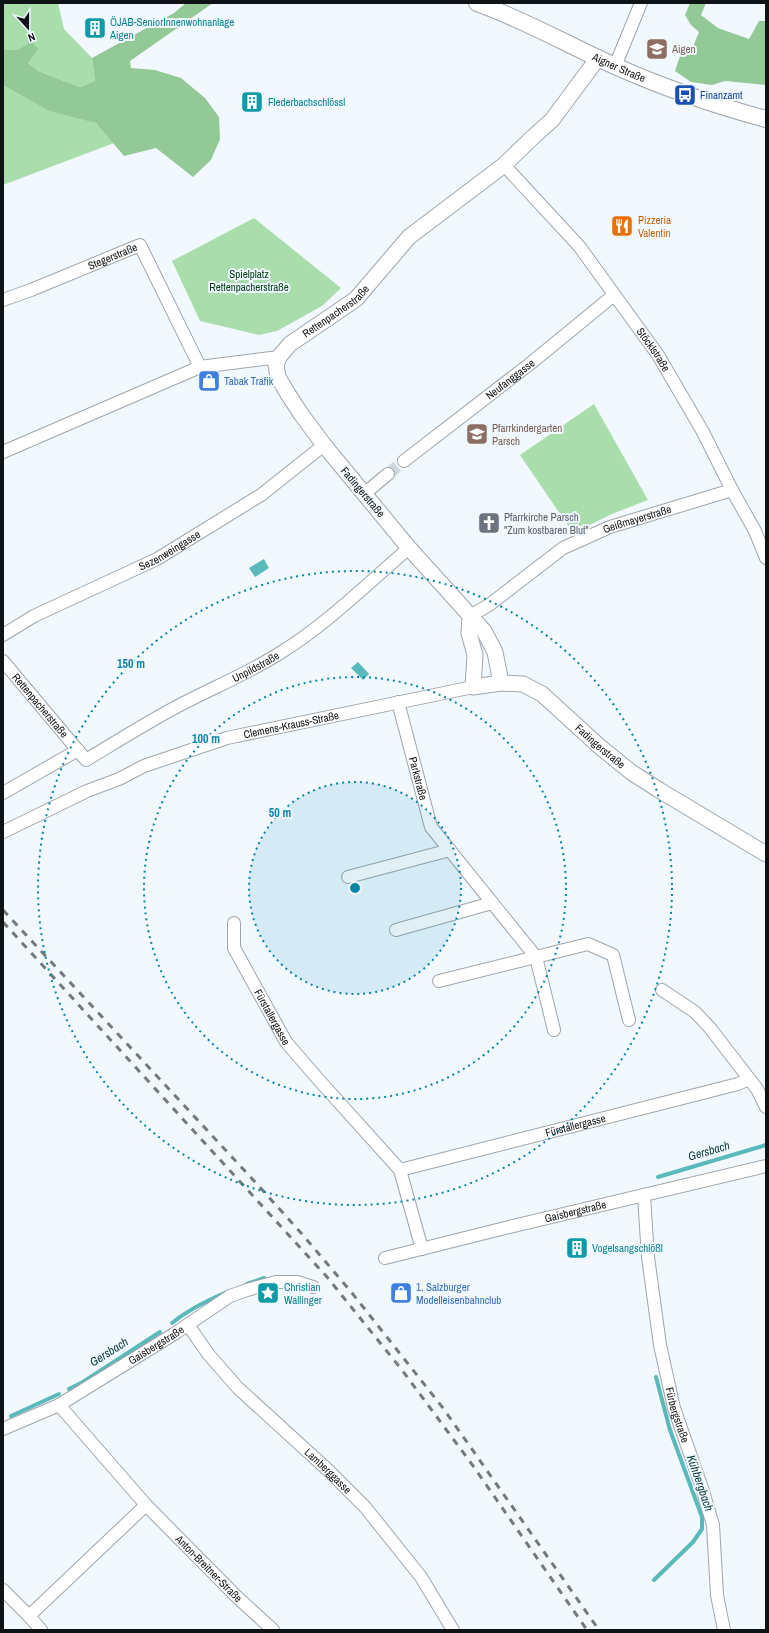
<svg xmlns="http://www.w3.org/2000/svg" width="769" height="1633" viewBox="0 0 769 1633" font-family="'Archivo Narrow',sans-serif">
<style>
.green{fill:#a9ddac}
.forest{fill:#93c997}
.water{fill:#59b9bb}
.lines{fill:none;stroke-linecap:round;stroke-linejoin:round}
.stream{stroke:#59b9bb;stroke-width:4}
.minor-tunnel{stroke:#cfd6dc;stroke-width:12;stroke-dasharray:12 6;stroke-linecap:butt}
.minor-casing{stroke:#9fa5ab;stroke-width:14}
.tertiary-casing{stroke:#9fa5ab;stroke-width:17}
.secondary-casing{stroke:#9fa5ab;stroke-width:18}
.minor{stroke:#fff;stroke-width:12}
.tertiary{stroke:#fff;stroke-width:15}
.secondary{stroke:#fff;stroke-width:16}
.rail{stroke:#74797d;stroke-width:3;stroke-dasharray:7 7;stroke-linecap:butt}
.ring{fill:none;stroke:#0b84a9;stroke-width:2;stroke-dasharray:2 4}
.labels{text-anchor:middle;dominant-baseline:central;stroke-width:4;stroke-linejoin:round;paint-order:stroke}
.culture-label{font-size:11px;fill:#0d838f;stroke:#f1f9ff;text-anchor:start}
.education-label{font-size:11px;fill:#785e54;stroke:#f1f9ff;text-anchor:start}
.street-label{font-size:11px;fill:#101315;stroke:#f1f9ff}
.transit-label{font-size:11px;fill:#164399;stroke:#f1f9ff;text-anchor:start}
.food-label{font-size:11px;fill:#c56008;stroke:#f1f9ff;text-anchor:start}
.park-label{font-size:11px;fill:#024012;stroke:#f1f9ff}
.shop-label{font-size:11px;fill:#366cbe;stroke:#f1f9ff;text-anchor:start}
.worship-label{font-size:11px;fill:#5b616d;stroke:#f1f9ff;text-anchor:start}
.water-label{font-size:12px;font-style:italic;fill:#0d3b3c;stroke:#f1f9ff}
.centre{fill:#0b84a9;stroke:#f1f9ff;stroke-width:2}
.ring-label{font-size:12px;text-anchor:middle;font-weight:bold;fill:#0b84a9;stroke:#f1f9ff;stroke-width:4;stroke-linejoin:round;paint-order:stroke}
</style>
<rect width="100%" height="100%" fill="#f1f9ff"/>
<g class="green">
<polygon points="3,3 58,3 64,29 92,58 95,81 80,87 38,71 28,63 18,50 3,50"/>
<polygon points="3,85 25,96 96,123 114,143 3,185"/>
<polygon points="254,218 341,288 322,306 277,331 259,335 200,321 172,261"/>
<polygon points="594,404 648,500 612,514 573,533 520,455"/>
</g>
<g class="forest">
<polygon points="186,3 213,3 130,61 131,68 155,70 181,78 205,98 219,117 220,139 211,160 193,177 156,148 124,156 96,123 50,111 3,85 3,50 18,50 32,41 38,49 28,63 38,71 80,87 95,81 92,58 174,13"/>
<polygon points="690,3 706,3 701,15 718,28 749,39 759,21 766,21 766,85 725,81 712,85 691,82 675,71 682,50 692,49 699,32 691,25 685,15"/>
</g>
<g class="water">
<polygon points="264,559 269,568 255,577 249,568"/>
<polygon points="358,662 369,674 363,680 351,668"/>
</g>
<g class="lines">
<g class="stream">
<polyline points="658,1177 766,1145"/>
<polyline points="247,1284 264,1278"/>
<path d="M172,1323C188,1310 208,1300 227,1292"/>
<polyline points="69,1389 83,1382 160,1332"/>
<polyline points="11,1416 59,1394"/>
<polyline points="654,1580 693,1542 702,1529 702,1517 670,1430 656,1377"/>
</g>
<polyline class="minor-tunnel" points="388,474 404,461"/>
<g class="minor-casing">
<g id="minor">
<polyline points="615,66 641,3"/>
<path id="s1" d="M504,165L579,246L658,355L703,432L732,490L755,531L766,558"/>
<path id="s2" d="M3,300L31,290L140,245L200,367"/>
<polyline points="3,452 200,367 279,357"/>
<path id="s3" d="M404,461L531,363L614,295"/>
<polyline points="364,494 388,474"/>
<path id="s4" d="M470,616L489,605L563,548L610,527L732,490"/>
<path id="s5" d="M3,635L34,616L157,559L261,495L324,445"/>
<path id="s6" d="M3,661L86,760C116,742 146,723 178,706C212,688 247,674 280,653C327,624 367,584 409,548"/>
<path id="s7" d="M398,702L431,827L536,957L554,1030"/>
<polyline points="3,793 78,750"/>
<path id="s8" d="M3,832L87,791L119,779L144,766L227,738L473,687"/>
<polyline points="348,877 450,850"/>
<path id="s9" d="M234,923V948L286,1042L318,1079L400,1170L422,1249"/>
<polyline points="396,930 492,903"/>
<polyline points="439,981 588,944 613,955 629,1020"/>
<polyline points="662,990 695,1012 710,1028 757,1089 766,1107"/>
<path id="s10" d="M400,1170L738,1084L749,1079"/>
<path id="s11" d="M644,1196L648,1257L660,1345L674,1408L702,1488L713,1525L717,1595L724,1630"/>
<path id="s12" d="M385,1258L505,1228L766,1166"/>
<path id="s13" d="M188,1325L209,1355L238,1388L329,1471L365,1507L421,1577L453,1630"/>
<path id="s14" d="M59,1405L146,1505L237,1597L273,1630"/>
<path id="s15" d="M3,1429L59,1405L174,1334L230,1296L247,1290L276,1282H297L313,1287"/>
<polyline points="3,1590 29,1616 41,1630"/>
<polyline points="29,1616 146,1505"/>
</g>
</g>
<g class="tertiary-casing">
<g id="tertiary">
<path id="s16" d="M470,616L469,633L475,655L473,687L501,683L523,684L542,694L599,746L631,772L659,790L766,854"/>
<path id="s17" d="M501,683L495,652L484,631L409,548L324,445L301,414L288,394L278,377L276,365L279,357L290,344L356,299L409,237L504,165L533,137L552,120L598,58"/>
</g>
</g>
<g class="secondary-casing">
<g id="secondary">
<path id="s18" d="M477,3C525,20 568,45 615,66C664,88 714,105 766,119"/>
</g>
</g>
<use href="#minor" class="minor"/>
<use href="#tertiary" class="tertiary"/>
<use href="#secondary" class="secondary"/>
<g class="rail">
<polyline points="3,910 256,1183 302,1234 352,1293 443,1408 599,1630"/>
<polyline points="3,922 327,1277 402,1370 471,1463 587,1630"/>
</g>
</g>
<circle cx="355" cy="888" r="106" fill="#0b84a9" fill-opacity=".12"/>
<g class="ring">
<circle cx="355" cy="888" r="106"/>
<circle cx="355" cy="888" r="211"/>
<circle cx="355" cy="888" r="317"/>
</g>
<defs>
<g id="building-square" transform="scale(1.15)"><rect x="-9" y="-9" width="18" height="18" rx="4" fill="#0f9aa8" stroke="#f1f9ff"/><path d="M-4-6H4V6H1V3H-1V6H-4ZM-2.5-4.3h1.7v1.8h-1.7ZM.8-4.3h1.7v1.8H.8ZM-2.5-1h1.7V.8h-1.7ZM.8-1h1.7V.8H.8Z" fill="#fff"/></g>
<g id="school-square" transform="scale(1.15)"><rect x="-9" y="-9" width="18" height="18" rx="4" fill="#8d6e63" stroke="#f1f9ff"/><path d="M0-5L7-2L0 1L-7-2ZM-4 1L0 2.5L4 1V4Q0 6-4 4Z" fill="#fff"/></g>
<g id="bus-square" transform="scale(1.15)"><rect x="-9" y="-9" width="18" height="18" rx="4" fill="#1a4fb4" stroke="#f1f9ff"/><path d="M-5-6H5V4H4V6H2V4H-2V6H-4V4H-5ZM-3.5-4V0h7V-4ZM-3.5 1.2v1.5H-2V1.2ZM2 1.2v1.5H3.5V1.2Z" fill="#fff"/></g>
<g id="restaurant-square" transform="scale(1.15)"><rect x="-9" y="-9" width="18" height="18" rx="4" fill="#e8710a" stroke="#f1f9ff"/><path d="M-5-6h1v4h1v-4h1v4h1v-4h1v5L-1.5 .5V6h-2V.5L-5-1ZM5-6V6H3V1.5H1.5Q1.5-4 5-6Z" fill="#fff"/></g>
<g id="shop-square" transform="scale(1.15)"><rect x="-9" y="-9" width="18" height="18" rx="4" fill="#3f7fe0" stroke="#f1f9ff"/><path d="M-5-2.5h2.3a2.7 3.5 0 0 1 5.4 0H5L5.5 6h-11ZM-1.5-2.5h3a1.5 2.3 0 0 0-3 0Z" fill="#fff"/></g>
<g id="church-square" transform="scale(1.15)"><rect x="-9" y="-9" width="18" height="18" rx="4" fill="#6b7280" stroke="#f1f9ff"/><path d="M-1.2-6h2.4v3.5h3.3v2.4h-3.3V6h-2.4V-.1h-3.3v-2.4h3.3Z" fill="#fff"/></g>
<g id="sight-square" transform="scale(1.15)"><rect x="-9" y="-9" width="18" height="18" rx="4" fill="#0f9aa8" stroke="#f1f9ff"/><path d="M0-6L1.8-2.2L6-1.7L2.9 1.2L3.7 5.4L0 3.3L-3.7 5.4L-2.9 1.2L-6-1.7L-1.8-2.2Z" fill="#fff"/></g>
</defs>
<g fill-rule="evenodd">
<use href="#building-square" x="95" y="28"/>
<use href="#school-square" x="657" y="49"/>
<use href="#bus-square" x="685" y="95"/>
<use href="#building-square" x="252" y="102"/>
<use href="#restaurant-square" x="622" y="226"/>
<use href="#shop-square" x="209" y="381"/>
<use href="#school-square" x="477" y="434"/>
<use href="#church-square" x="489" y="523"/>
<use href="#building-square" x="577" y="1248"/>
<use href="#sight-square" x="268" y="1293"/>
<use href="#shop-square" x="401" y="1293"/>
</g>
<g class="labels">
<g class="culture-label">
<text x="110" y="22">ÖJAB-SeniorInnenwohnanlage<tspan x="110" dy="13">Aigen</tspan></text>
<text x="268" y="102">Flederbachschlössl</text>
<text x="592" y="1248">Vogelsangschlößl</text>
<text x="284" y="1287">Christian<tspan x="284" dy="13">Wallinger</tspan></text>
</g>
<g class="education-label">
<text x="672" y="49">Aigen</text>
<text x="492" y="428">Pfarrkindergarten<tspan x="492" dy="13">Parsch</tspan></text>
</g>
<g class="street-label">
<text stroke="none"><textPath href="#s18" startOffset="156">Aigner Straße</textPath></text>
<text stroke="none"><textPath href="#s2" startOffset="118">Stegerstraße</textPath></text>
<text stroke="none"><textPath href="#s17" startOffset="477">Rettenpacherstraße</textPath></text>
<text stroke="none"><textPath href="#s1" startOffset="238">Stöcklstraße</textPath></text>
<text stroke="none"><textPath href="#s3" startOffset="134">Neufanggasse</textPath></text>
<text transform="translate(363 492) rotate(50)">Fadingerstraße</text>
<text stroke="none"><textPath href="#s4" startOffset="195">Geißmayerstraße</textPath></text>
<text stroke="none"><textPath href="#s5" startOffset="187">Sezenweingasse</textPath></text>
<text stroke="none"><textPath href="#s6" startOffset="323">Unpildstraße</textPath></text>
<text stroke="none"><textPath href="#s6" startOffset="58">Rettenpacherstraße</textPath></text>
<text stroke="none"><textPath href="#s8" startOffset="309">Clemens-Krauss-Straße</textPath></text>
<text stroke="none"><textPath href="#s16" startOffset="222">Fadingerstraße</textPath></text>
<text stroke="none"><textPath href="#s7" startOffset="79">Parkstraße</textPath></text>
<text stroke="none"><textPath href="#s9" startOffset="104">Fürstallergasse</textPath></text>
<text stroke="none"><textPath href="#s10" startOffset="181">Fürstallergasse</textPath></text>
<text stroke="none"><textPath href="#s12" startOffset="196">Gaisbergstraße</textPath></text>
<text stroke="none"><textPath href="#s15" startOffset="175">Gaisbergstraße</textPath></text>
<text stroke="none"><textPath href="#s11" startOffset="222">Fürbergstraße</textPath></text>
<text stroke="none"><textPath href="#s13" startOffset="203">Lamberggasse</textPath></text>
<text stroke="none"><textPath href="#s14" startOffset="222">Anton-Breitner-Straße</textPath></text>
</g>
<g class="transit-label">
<text x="700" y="95">Finanzamt</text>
</g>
<g class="food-label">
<text x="638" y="220">Pizzeria<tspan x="638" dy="13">Valentin</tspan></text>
</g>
<g class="park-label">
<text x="249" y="274">Spielplatz<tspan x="249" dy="13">Rettenpacherstraße</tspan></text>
</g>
<g class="shop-label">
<text x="224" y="381">Tabak Trafik</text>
<text x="416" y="1287">1. Salzburger<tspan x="416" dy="13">Modelleisenbahnclub</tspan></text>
</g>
<g class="worship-label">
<text x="504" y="517">Pfarrkirche Parsch<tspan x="504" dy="13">"Zum kostbaren Blut"</tspan></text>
</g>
<g class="water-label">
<text transform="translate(709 1151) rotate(-16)">Gersbach</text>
<text transform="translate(109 1352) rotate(-32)">Gersbach</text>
<text transform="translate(700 1483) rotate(71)">Kühbergbach</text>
</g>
</g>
<circle cx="355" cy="888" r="6" class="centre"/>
<g class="ring-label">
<text x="131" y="668">150 m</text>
<text x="206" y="743">100 m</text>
<text x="280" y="817">50 m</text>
</g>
<rect width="769" height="1633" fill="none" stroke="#101315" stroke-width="8"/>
<g transform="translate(28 28) rotate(159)" stroke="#f1f9ff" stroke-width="3" paint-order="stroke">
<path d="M0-3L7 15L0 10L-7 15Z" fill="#101315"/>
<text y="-6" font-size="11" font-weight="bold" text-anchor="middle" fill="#101315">N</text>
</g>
</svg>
